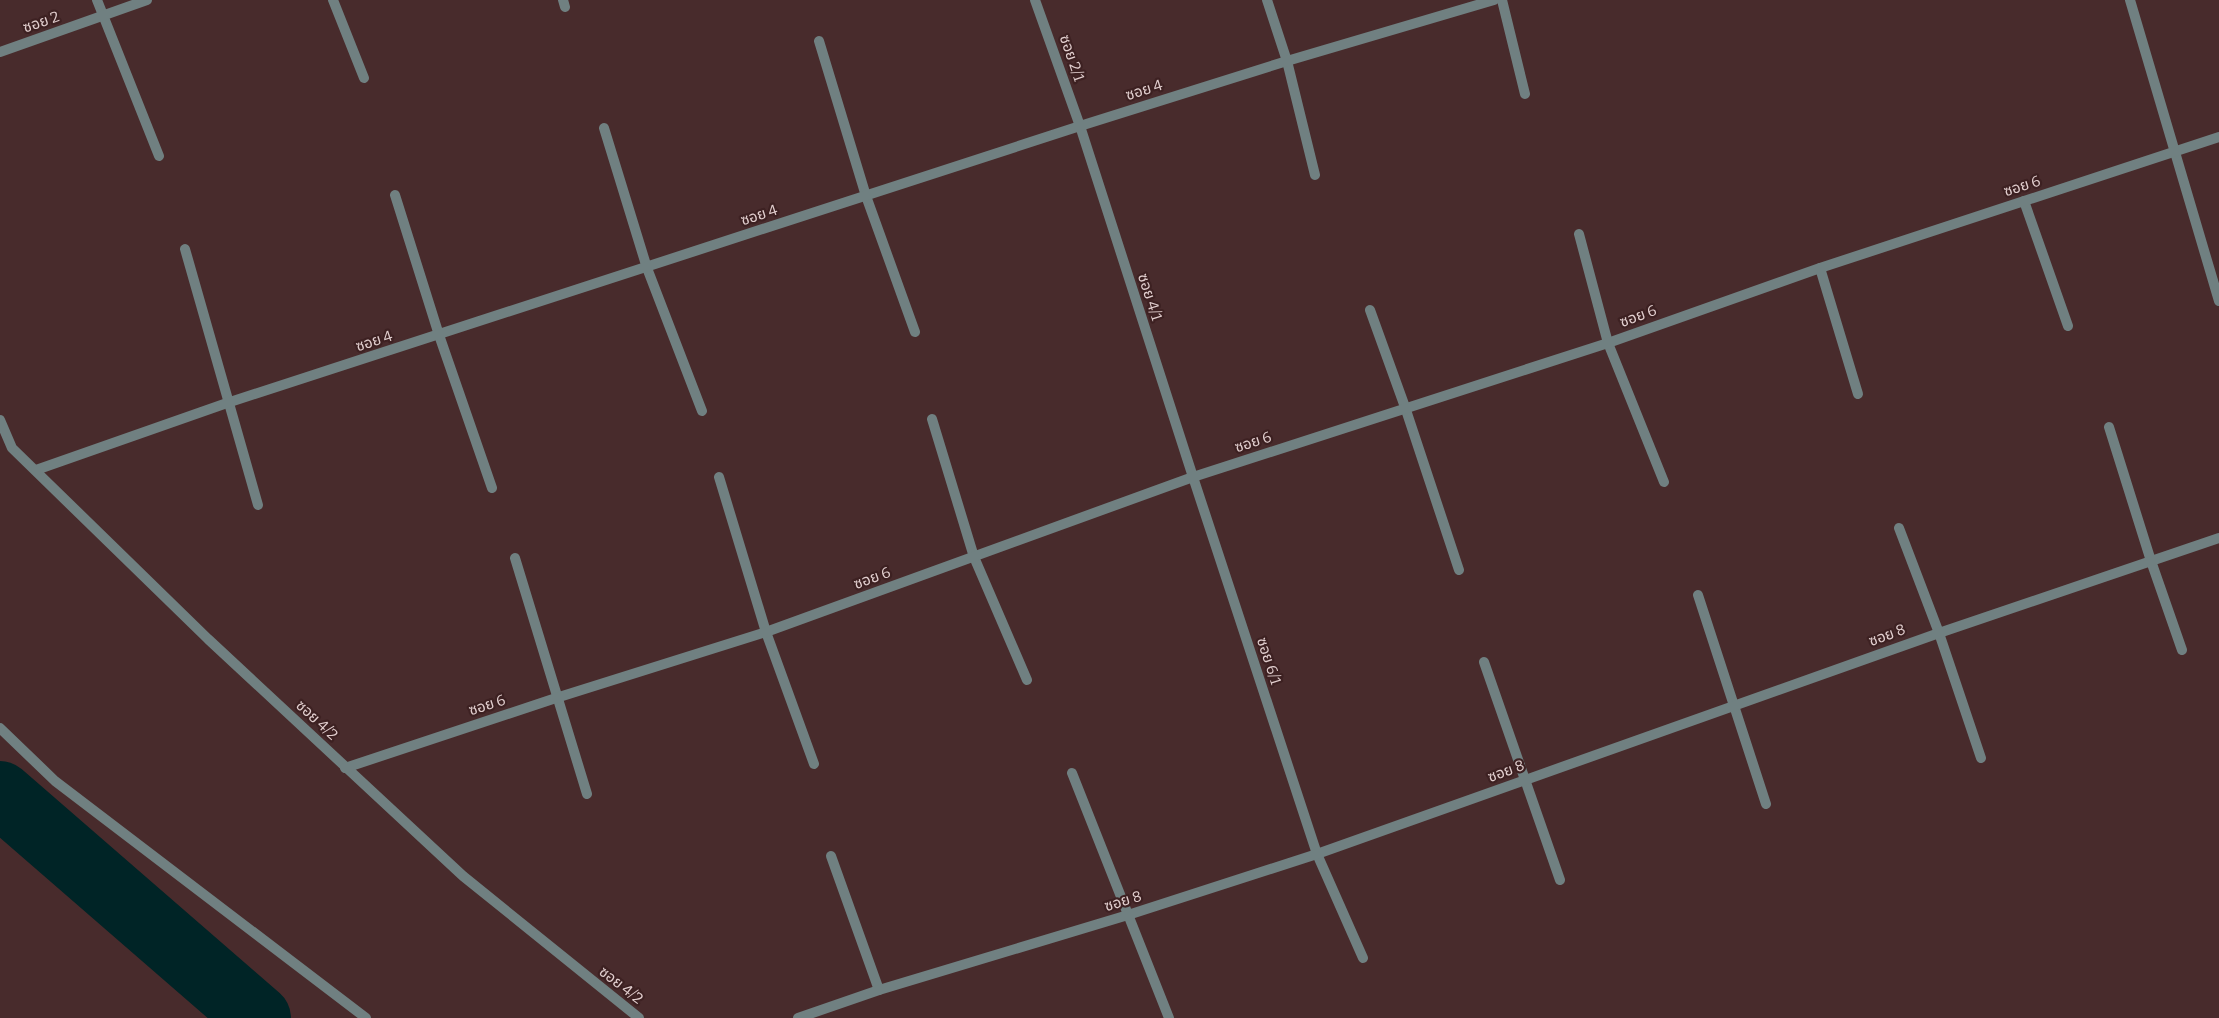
<svg xmlns="http://www.w3.org/2000/svg" width="2219" height="1018" viewBox="0 0 2219 1018" font-family="Bitter,'Noto Sans Thai',serif">
<style>
.lines{fill:none;stroke-linecap:round;stroke-linejoin:round}
.river{stroke:#002426;stroke-width:66}
.street{stroke:#708081;stroke-width:10}
.labels{text-anchor:middle;dominant-baseline:central;stroke-width:4.5;stroke-linejoin:round;paint-order:stroke}
.street-label{font-size:15px;fill:#e2cfcf;stroke:#3d2122}
</style>
<rect width="100%" height="100%" fill="#482b2c"/>
<g class="lines">
<polyline class="river" points="0,794 258,1018"/>
<g class="street">
<polyline points="97,0 159,156"/>
<polyline points="333,0 364,78"/>
<polyline points="563,0 565,7"/>
<polyline points="1035,0 1080,126 1193,477 1317,854 1363,958"/>
<polyline points="1267,0 1287,61 1315,175"/>
<polyline points="1502,0 1525,94"/>
<polyline points="2130,0 2219,301"/>
<polyline points="819,41 866,196 915,332"/>
<polyline points="0,52 147,0"/>
<polyline points="604,128 647,268 702,411"/>
<polyline points="395,195 439,335 492,488"/>
<polyline points="2024,201 2068,326"/>
<polyline points="1579,234 1608,343 1664,482"/>
<polyline points="185,249 258,505"/>
<polyline points="1820,268 1858,394"/>
<polyline points="1370,310 1405,407 1459,570"/>
<polyline points="932,419 974,557 1027,680"/>
<polyline points="0,420 12,448 208,639 463,876 639,1018"/>
<polyline points="2109,427 2151,561 2182,650"/>
<polyline points="36,470 227,403 1080,126 1287,61 1494,0"/>
<polyline points="719,477 766,632 814,764"/>
<polyline points="1899,528 1939,633 1981,758"/>
<polyline points="515,558 587,794"/>
<polyline points="1698,595 1766,804"/>
<polyline points="1484,662 1560,880"/>
<polyline points="0,728 55,781 366,1018"/>
<polyline points="345,768 556,698 766,632 1193,477 1608,343 1820,268 2219,137"/>
<polyline points="1072,773 1169,1018"/>
<polyline points="831,856 879,990"/>
<polyline points="798,1018 879,990 1128,915 1317,854 1939,633 2219,538"/>
</g>
</g>
<g class="labels">
<g class="street-label">
<text transform="translate(41 22) rotate(-19)">ซอย 2</text>
<text transform="translate(1072 58) rotate(71)">ซอย 2/1</text>
<text transform="translate(1144 90) rotate(-17)">ซอย 4</text>
<text transform="translate(2022 186) rotate(-18)">ซอย 6</text>
<text transform="translate(759 215) rotate(-18)">ซอย 4</text>
<text transform="translate(1150 297) rotate(72)">ซอย 4/1</text>
<text transform="translate(1638 316) rotate(-20)">ซอย 6</text>
<text transform="translate(374 341) rotate(-18)">ซอย 4</text>
<text transform="translate(1253 442) rotate(-18)">ซอย 6</text>
<text transform="translate(872 578) rotate(-20)">ซอย 6</text>
<text transform="translate(1887 635) rotate(-20)">ซอย 8</text>
<text transform="translate(1269 661) rotate(72)">ซอย 6/1</text>
<text transform="translate(487 705) rotate(-18)">ซอย 6</text>
<text transform="translate(317 720) rotate(43)">ซอย 4/2</text>
<text transform="translate(1506 771) rotate(-20)">ซอย 8</text>
<text transform="translate(1123 901) rotate(-17)">ซอย 8</text>
<text transform="translate(621 985) rotate(38)">ซอย 4/2</text>
</g>
</g>
</svg>
